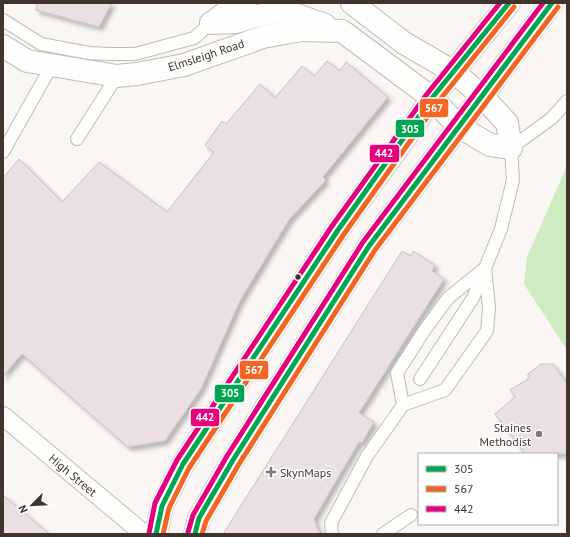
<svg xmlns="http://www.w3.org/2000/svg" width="570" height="537" viewBox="0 0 570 537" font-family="'PT Sans',sans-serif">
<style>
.green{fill:#d0eac2}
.building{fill:#eadfe2;stroke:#c6c0c1;filter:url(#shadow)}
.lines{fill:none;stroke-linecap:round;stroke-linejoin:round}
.service-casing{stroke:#c1bbb6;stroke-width:14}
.pedestrian-casing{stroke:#c1bbb6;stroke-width:20}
.minor-casing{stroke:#c1bbb6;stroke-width:24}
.primary-casing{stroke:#d6d3d1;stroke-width:24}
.service{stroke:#fefefd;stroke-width:12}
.pedestrian{stroke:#fefefd;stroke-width:18}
.minor{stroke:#fefefd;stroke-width:22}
.primary{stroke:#f7f0f2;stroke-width:22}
.bus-1-casing{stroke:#fff;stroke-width:8}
.bus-2-casing{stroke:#fff;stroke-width:8}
.bus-3-casing{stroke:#fff;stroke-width:8}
.bus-1{stroke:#00a651;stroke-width:5}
.bus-2{stroke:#f26522;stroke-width:5}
.bus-3{stroke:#e5007d;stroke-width:5}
.bus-dot{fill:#40342c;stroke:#fff;stroke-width:1.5}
.poi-dot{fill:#817872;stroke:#fff;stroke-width:1.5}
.labels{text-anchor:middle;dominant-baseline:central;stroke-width:3;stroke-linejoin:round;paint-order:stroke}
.street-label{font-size:12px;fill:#40342c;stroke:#fff}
.poi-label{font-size:12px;fill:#40342c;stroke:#fff;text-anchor:end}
.line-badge{stroke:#fff;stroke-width:1.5}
.badge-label{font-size:11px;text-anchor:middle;font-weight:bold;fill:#fff}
</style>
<defs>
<filter id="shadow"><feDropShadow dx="3.5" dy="3.5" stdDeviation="2" flood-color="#0004"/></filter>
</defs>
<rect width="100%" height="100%" fill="#f9f6f3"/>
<polygon class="green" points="567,166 567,350 524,284 527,257"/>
<g class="building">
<polygon points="37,3 112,3 99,27 36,10"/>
<polygon points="327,61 340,71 346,62 388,97 323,177 326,180 289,220 240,301 201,389 165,441 128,447 22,354 3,376 3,178 19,159 62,202 99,162 167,212 214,152 205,145 222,121 226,124 260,84 275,98 302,66 314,76"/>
<polygon points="402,251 411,256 413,251 435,265 432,271 444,279 359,413 374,422 362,443 359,442 314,519 320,534 223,534"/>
<polygon points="541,364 553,364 567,384 567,454 525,454 495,414 515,397 510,390 528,379 528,374"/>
<polygon points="3,495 49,534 3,534"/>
</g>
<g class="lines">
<g class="service-casing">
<g id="service">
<polyline points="3,20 41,44 89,53 109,54 135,54 194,38 211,23"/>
<polyline points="77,139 117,76"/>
<polyline points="3,152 52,65"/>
<polyline points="420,379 473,298 501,229 513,180 511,148 552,118 567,101"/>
<polyline points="403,405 397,373 424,331 448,298 484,269"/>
<polyline points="332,534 331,523 367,456 403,405 445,390 487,331 489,308 485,268"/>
<polyline points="383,534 411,515"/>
</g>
</g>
<g class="pedestrian-casing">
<polyline id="pedestrian" points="3,416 144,534"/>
</g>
<g class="minor-casing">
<g id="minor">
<polyline points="216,20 231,8 245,3"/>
<polyline points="211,23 236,22 256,16 285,11 325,25"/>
<polyline points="3,46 27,61 117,76 137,74 184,65 263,37 301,30 342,31 432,98 458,126 490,145 511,148 507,123 482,96 454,72 404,43 352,3"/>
</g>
</g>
<g class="primary-casing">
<g id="primary">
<polyline points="156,534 162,506 183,464 338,230 408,134 432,98 509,3"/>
<polyline points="195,534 199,518 233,460 369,246 552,3"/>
</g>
</g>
<use href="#service" class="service"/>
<use href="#pedestrian" class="pedestrian"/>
<use href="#minor" class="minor"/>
<use href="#primary" class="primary"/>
<g class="bus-1-casing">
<g id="bus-1">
<polyline points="156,534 162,506 183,464 338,230 432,98 509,3"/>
<polyline points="195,534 199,518 233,460 369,246 552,3"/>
</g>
</g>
<g class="bus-2-casing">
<g id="bus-2">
<polyline points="163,534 169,508 189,468 344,234 438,102 514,7"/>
<polyline points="202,534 206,521 239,464 375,250 558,7"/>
</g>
</g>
<g class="bus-3-casing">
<g id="bus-3">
<polyline points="188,532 193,515 227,456 363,242 543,3"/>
<polyline points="149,533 155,503 177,460 332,226 427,94 500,3"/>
</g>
</g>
<use href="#bus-1" class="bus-1"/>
<use href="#bus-2" class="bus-2"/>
<use href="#bus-3" class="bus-3"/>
</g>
<circle class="bus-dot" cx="298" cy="277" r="3.5"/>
<g class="poi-dot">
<circle cx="539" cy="434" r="4"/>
<path d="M269 466h4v4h4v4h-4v4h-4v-4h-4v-4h4z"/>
</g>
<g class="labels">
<g class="street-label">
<text transform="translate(206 55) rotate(-18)">Elmsleigh Road</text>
<text transform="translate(73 475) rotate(40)">High Street</text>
</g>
<g class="poi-label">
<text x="531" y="427">Staines<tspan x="531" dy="14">Methodist</tspan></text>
<text x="280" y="472" text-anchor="start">SkynMaps</text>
</g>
</g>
<g class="line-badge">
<rect x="419" y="98" width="30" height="20" rx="4" fill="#f26522"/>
<rect x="395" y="119" width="30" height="19" rx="4" fill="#00a651"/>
<rect x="369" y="144" width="31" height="19" rx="4" fill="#e5007d"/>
<rect x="239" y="360" width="30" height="20" rx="4" fill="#f26522"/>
<rect x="214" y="384" width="31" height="19" rx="4" fill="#00a651"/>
<rect x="190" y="408" width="30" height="19" rx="4" fill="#e5007d"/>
</g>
<g class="badge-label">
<text x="434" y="112">567</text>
<text x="410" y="133">305</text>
<text x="384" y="157">442</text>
<text x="254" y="374">567</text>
<text x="230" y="397">305</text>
<text x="205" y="421">442</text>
</g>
<rect width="570" height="537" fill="none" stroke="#40342c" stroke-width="8"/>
<rect x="418" y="453" width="140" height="72" fill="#ffffff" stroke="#b3aeab"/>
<rect x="426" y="466" width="20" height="6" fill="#00a651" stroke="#b3aeab"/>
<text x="454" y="473" font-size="12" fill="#40342c">305</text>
<rect x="426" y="486" width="20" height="6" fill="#f26522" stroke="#b3aeab"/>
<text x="454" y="493" font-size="12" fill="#40342c">567</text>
<rect x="426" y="506" width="20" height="6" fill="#e5007d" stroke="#b3aeab"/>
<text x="454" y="513" font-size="12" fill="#40342c">442</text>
<g transform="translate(32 505) rotate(246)" stroke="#ffffff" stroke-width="3" paint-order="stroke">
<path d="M0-3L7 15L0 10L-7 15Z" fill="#40342c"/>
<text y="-6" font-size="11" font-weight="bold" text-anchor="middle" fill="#40342c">N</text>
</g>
</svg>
